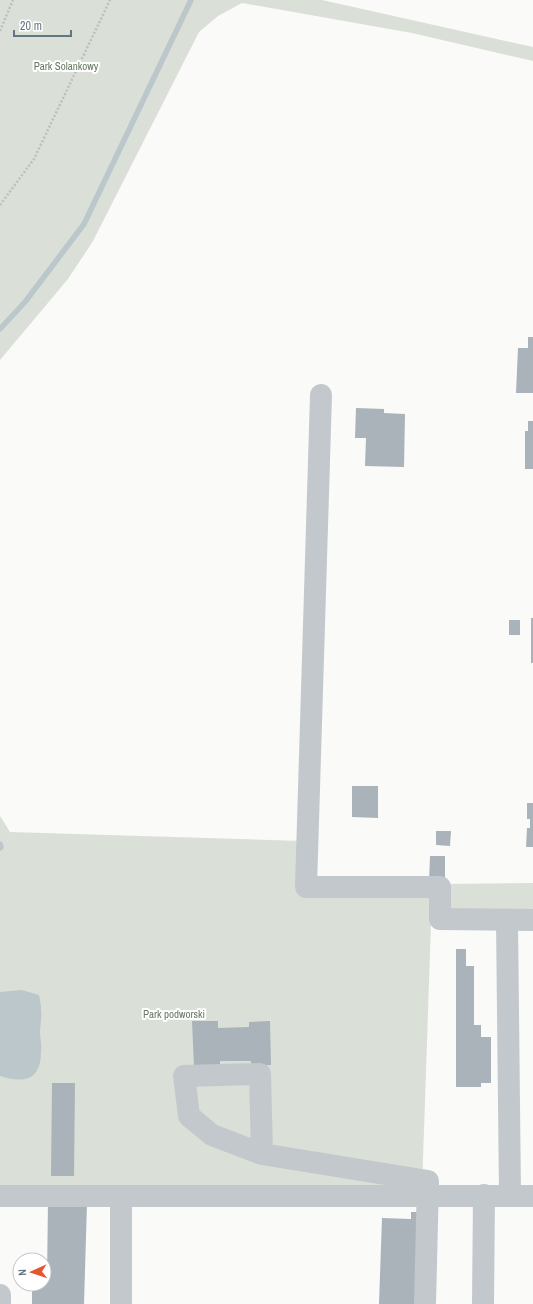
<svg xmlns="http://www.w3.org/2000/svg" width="533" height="1304" viewBox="0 0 533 1304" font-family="'Archivo Narrow',sans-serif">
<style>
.green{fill:#dadfd7}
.water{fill:#bbc7cb}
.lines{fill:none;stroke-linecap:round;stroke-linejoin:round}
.stream{stroke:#bbc7cb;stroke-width:5.5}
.building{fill:#aab3b9}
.path{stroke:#bbbfc2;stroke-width:2.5;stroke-dasharray:2 2;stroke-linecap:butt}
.minor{stroke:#c3c8cc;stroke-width:22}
.labels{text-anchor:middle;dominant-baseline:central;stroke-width:4;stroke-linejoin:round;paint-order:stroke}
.park-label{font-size:11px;fill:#687a64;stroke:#fff}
</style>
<rect width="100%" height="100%" fill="#fafaf8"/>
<g class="green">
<polygon points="0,0 322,0 533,47 533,61 412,33 242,3 218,16 199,32 93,241 68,279 0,360"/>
<polygon points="0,816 10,832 302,841 300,894 432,894 422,1189 0,1189"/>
<polygon points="533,883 533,915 445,915 445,884"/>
</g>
<path class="water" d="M22,990L39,995C40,1000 41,1005 41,1010C42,1017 40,1025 40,1032C40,1038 42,1044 41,1051C41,1080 25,1084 0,1076V992Z"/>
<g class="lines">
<g class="stream">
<polyline points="0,329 25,302 84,224 191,0"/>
<polyline points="0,844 1,847 0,848"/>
</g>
</g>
<g class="building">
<polygon points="528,337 533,337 533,393 516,393 518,348 528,348"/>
<polygon points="356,408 384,409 384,413 405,414 404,467 365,466 366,438 355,438"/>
<polygon points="528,421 533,421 533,469 525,469 525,431 528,431"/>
<rect x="531" y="618" width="2" height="45"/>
<rect x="509" y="620" width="11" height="15"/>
<polygon points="352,786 378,786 378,818 352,817"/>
<polygon points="527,803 533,803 533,847 526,847 527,828 530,828 530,819 527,819"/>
<polygon points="436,831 451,831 450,846 436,845"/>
<polygon points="430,856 445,856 445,882 429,882"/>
<polygon points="456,949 466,949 466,966 474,966 474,1025 481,1025 481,1037 491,1037 491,1083 481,1083 481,1087 456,1087"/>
<polygon points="192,1021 218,1021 218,1028 249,1027 249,1022 270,1021 271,1065 251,1066 251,1061 220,1061 220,1067 194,1067"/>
<polygon points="52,1083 75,1083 74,1176 51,1176"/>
<polygon points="48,1202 87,1203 84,1304 32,1304 32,1284 44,1284 44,1278 47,1278"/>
<polygon points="411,1212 424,1212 421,1304 379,1304 382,1218 411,1219"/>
</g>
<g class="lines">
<g class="path">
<polyline points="0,31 13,0"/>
<polyline points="0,205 34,159 110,0"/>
</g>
<g class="minor">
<polyline points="321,395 306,887 440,887 440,919 533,920"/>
<polyline points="507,920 510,1195"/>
<polyline points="262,1154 212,1135 189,1116 184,1076 260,1074 262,1154 428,1181 425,1304"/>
<polyline points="0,1196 533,1196"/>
<polyline points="121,1196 121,1304"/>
<polyline points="0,1295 0,1304"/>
<polyline points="483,1304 484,1195"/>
</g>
</g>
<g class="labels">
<g class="park-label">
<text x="66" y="66">Park Solankowy</text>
<text x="174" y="1014">Park podworski</text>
</g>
</g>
<g transform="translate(32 1272) rotate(267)"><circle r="19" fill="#ffffff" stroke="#c1c8cd"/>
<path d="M0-3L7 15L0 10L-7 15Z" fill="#e4572e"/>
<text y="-6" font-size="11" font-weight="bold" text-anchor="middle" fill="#657683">N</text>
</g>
<path d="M14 30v6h57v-6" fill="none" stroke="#657683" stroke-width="2"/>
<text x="20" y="30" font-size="12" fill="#657683" stroke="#ffffff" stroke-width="3" paint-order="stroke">20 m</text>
</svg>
